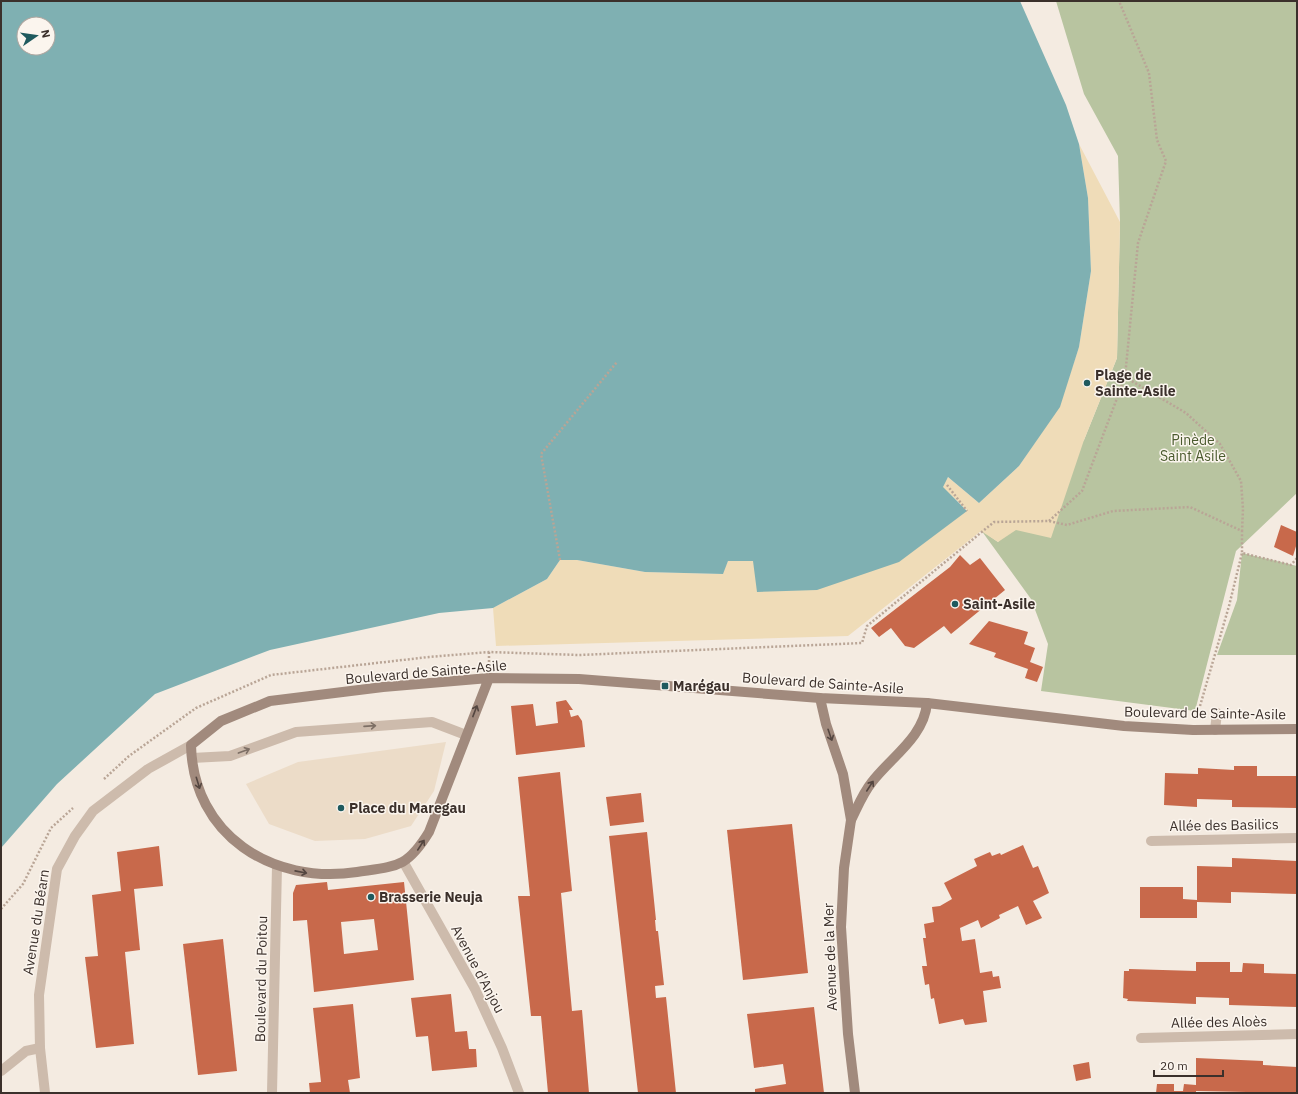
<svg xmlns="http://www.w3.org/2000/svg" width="1298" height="1094" viewBox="0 0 1298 1094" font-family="'IBM Plex Sans',sans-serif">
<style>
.green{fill:#b8c4a0}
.sand{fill:#efdcb8}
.plaza{fill:#ecdcc8}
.water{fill:#7fb0b2;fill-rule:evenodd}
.building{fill:#c8694b;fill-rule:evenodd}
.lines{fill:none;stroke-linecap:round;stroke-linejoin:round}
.path{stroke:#b9a596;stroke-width:2.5;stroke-dasharray:2 2;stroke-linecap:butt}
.lane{stroke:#cdbbac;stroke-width:10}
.street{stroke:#cdbbac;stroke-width:10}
.secondary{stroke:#a18a7d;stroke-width:10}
.oneway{stroke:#544640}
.oneway2{stroke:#7d6f65}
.poi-dot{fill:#1f5a5e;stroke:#fbf5ee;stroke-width:1.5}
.labels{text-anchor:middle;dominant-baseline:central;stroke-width:3;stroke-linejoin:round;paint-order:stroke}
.poi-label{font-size:14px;font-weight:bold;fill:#3b302b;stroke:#fbf5ee;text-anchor:start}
.park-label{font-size:14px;fill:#4a5a2e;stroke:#fbf5ee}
.street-label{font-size:14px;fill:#3b302b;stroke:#fbf5ee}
</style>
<rect width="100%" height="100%" fill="#f4ebe1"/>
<g class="green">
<polygon points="1056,1 1297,1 1297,493 1236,551 1195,711 1041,691 1048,644 1031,599 981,530 998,542 1084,440 1117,358 1120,222 1118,156 1084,94"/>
<polygon points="1242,553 1297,566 1297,655 1217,655 1237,600"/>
</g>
<polygon class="sand" points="1079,144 1120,222 1117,358 1084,440 1051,538 1016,530 998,542 981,531 848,636 496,646 493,608 547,579 560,560 577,560 645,572 722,574 728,561 753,561 967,510 942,487 948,477 979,503 1019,466 1059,407 1079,347 1091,271 1088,198"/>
<polygon class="plaza" points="446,742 434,791 411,826 365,839 315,841 269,824 246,784 298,762"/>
<path class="water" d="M1,1H1020L1066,105L1079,144L1088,198L1091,271L1079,347L1060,407L1019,466L979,503L948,477L943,487L967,511L899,562L817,590L757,592L753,561H728L723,574L645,572L577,560H560L547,579L493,608L439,613L270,650L155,694L57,784L1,848ZM24,24H48V48H24Z"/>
<g class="building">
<polygon points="1281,525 1297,532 1297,543 1293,556 1274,547"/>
<polygon points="960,555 970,565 980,558 1005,590 951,634 944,626 914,648 905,646 891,628 879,637 871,628 950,567"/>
<polygon points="989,621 1028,632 1024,644 1035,648 1030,662 1043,667 1037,682 1025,678 1028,669 994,657 996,653 969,644"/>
<polygon points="566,700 573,710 569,710 571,717 578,715 582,721 585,747 516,755 511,706 533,704 536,726 558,723 556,702"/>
<polygon points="1234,766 1257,766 1257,776 1297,776 1297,808 1232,807 1232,800 1197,799 1197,807 1164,805 1165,773 1198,774 1198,768 1234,770"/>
<polygon points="560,772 572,891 561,893 572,1011 582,1010 589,1093 548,1093 541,1016 531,1016 518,896 530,896 518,777"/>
<polygon points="641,793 644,822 610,826 606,797"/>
<polygon points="792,824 808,973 743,980 727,830"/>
<polygon points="647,832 656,920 655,920 656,931 658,931 664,985 655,986 656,998 666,997 676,1093 638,1093 609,836"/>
<polygon points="1023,845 1033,868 1038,866 1049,893 1033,901 1042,918 1026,925 1018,906 999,915 1000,918 981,928 978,920 960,928 962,941 975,939 980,973 992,971 993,977 999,976 1001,988 983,991 987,1022 965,1025 963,1019 939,1024 934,998 931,999 929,984 925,985 922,966 927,966 923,938 926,938 924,924 934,922 932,907 940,906 952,899 944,883 977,866 974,859 990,852 992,856 1000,853 1001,855"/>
<polygon points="159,846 163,886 134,889 140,950 125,952 134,1044 96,1048 85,957 98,956 92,895 121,891 117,852"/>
<polygon points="1232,858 1297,861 1297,894 1231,892 1231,903 1197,902 1197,918 1140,918 1140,887 1183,887 1183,899 1197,900 1197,866 1232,867"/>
<path d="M327,882L328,890L404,882L414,980L314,992L307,920L293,921V893L296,885ZM374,919L378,950L344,954L341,922Z"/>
<polygon points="223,939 237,1071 198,1075 183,944"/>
<polygon points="1196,962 1230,962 1230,972 1242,972 1243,963 1264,964 1264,973 1297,974 1297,1007 1229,1005 1229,998 1196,997 1196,1004 1127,1001 1128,999 1123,998 1124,971 1129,971 1129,969 1196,971"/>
<polygon points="451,994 455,1032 467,1031 469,1049 476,1049 477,1067 432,1071 428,1036 416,1037 411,998"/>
<polygon points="353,1004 360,1078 348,1080 350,1093 310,1093 309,1083 321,1082 313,1008"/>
<polygon points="814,1007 824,1093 755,1093 755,1089 786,1084 783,1064 754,1068 747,1014"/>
<polygon points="1196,1058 1263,1061 1263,1065 1297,1067 1297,1093 1196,1091 1196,1093 1156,1093 1157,1084 1174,1084 1174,1091 1183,1091 1184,1084 1196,1085"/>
<polygon points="1089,1062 1091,1078 1076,1081 1073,1065"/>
</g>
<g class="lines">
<g class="path">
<polyline points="1125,377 1186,413 1220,444 1241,481 1243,509 1242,531"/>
<polyline points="947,485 967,511"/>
<polyline points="1049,521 1082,491 1125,377 1138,243 1166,161 1157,140 1149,73 1119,1"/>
<polyline points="560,560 541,454 617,362"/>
<polyline points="489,662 489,652"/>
<polyline points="1200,706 1229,606 1242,553 1291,565 1297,558"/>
<polyline points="104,779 129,756 196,708 271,675 429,657 489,652 579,655 862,643 867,626 994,522 1049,521 1067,525 1113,511 1190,507 1242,531 1242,553"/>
<polyline points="1,909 23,884 51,828 73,808"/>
</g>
<g class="lane">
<polyline points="1215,730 1217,713"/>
<polyline points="192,758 230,756 296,732 432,722 466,735"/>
</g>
<g class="street">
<polyline points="1151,841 1297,838"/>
<polyline points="404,863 475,989 502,1048 519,1093"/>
<polyline points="1141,1038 1297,1034"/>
<polyline points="1,1071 26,1051 40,1048"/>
<polyline points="45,1093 40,1048 39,995 57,869 75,836 93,811 148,769 191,745"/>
<polyline points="272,1093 277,866"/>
</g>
<g class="secondary">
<path d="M489,678L429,832C407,868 397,866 357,872C272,885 193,835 191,745L221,721L270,701L383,687L489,678L579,679L820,698L927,703L1124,726L1193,730L1297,729"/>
<polyline points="820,698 826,724 843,774 851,820 844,868 841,927 848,1034 855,1093"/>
<path d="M851,820C857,808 863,793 872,782C891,757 924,737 927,703"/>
</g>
</g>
<defs><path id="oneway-shaft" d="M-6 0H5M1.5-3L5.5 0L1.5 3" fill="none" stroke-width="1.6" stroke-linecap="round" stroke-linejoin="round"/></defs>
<g class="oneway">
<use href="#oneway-shaft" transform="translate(475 711) rotate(-69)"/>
<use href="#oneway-shaft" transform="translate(830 735) rotate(71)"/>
<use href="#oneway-shaft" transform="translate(198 783) rotate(73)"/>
<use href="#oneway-shaft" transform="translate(870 786) rotate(-57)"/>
<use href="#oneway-shaft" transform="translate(421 845) rotate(-57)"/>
<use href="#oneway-shaft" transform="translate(301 872) rotate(11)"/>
</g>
<g class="oneway2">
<use href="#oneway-shaft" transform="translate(370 726) rotate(-4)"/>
<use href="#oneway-shaft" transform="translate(244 751) rotate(-20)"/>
</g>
<g class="poi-dot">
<circle cx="1087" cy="383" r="4"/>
<circle cx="955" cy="604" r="4"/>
<rect x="661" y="682" width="8" height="8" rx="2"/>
<circle cx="341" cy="808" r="4"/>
<circle cx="371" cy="897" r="4"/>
</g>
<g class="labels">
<g class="poi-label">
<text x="1095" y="375">Plage de<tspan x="1095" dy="16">Sainte-Asile</tspan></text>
<text x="963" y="604">Saint-Asile</text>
<text x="673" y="686">Marégau</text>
<text x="349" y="808">Place du Maregau</text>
<text x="379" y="897">Brasserie Neuja</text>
</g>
<g class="park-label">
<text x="1193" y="440">Pinède<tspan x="1193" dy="16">Saint Asile</tspan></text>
</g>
<g class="street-label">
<text transform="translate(426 672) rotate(-5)">Boulevard de Sainte-Asile</text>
<text transform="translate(823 683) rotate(4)">Boulevard de Sainte-Asile</text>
<text transform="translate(1205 713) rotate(1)">Boulevard de Sainte-Asile</text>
<text transform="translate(1224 825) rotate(-1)">Allée des Basilics</text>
<text transform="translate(36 922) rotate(-81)">Avenue du Béarn</text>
<text transform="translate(830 957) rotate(-92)">Avenue de la Mer</text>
<text transform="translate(478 969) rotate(62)">Avenue d'Anjou</text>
<text transform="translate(261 979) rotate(-89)">Boulevard du Poitou</text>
<text transform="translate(1219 1022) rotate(-1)">Allée des Aloès</text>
</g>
</g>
<rect width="1298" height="1094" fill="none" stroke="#3b302b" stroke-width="4"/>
<g transform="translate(36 36) rotate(77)"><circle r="19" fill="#fbf5ee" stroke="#aea6a0"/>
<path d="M0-3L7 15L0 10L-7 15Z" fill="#1f5a5e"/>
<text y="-6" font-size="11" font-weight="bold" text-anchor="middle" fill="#3b302b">N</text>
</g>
<path d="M1154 1070v6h69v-6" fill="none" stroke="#3b302b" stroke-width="2"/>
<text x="1160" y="1070" font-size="12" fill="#3b302b" stroke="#fbf5ee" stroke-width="3" paint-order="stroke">20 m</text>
</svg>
